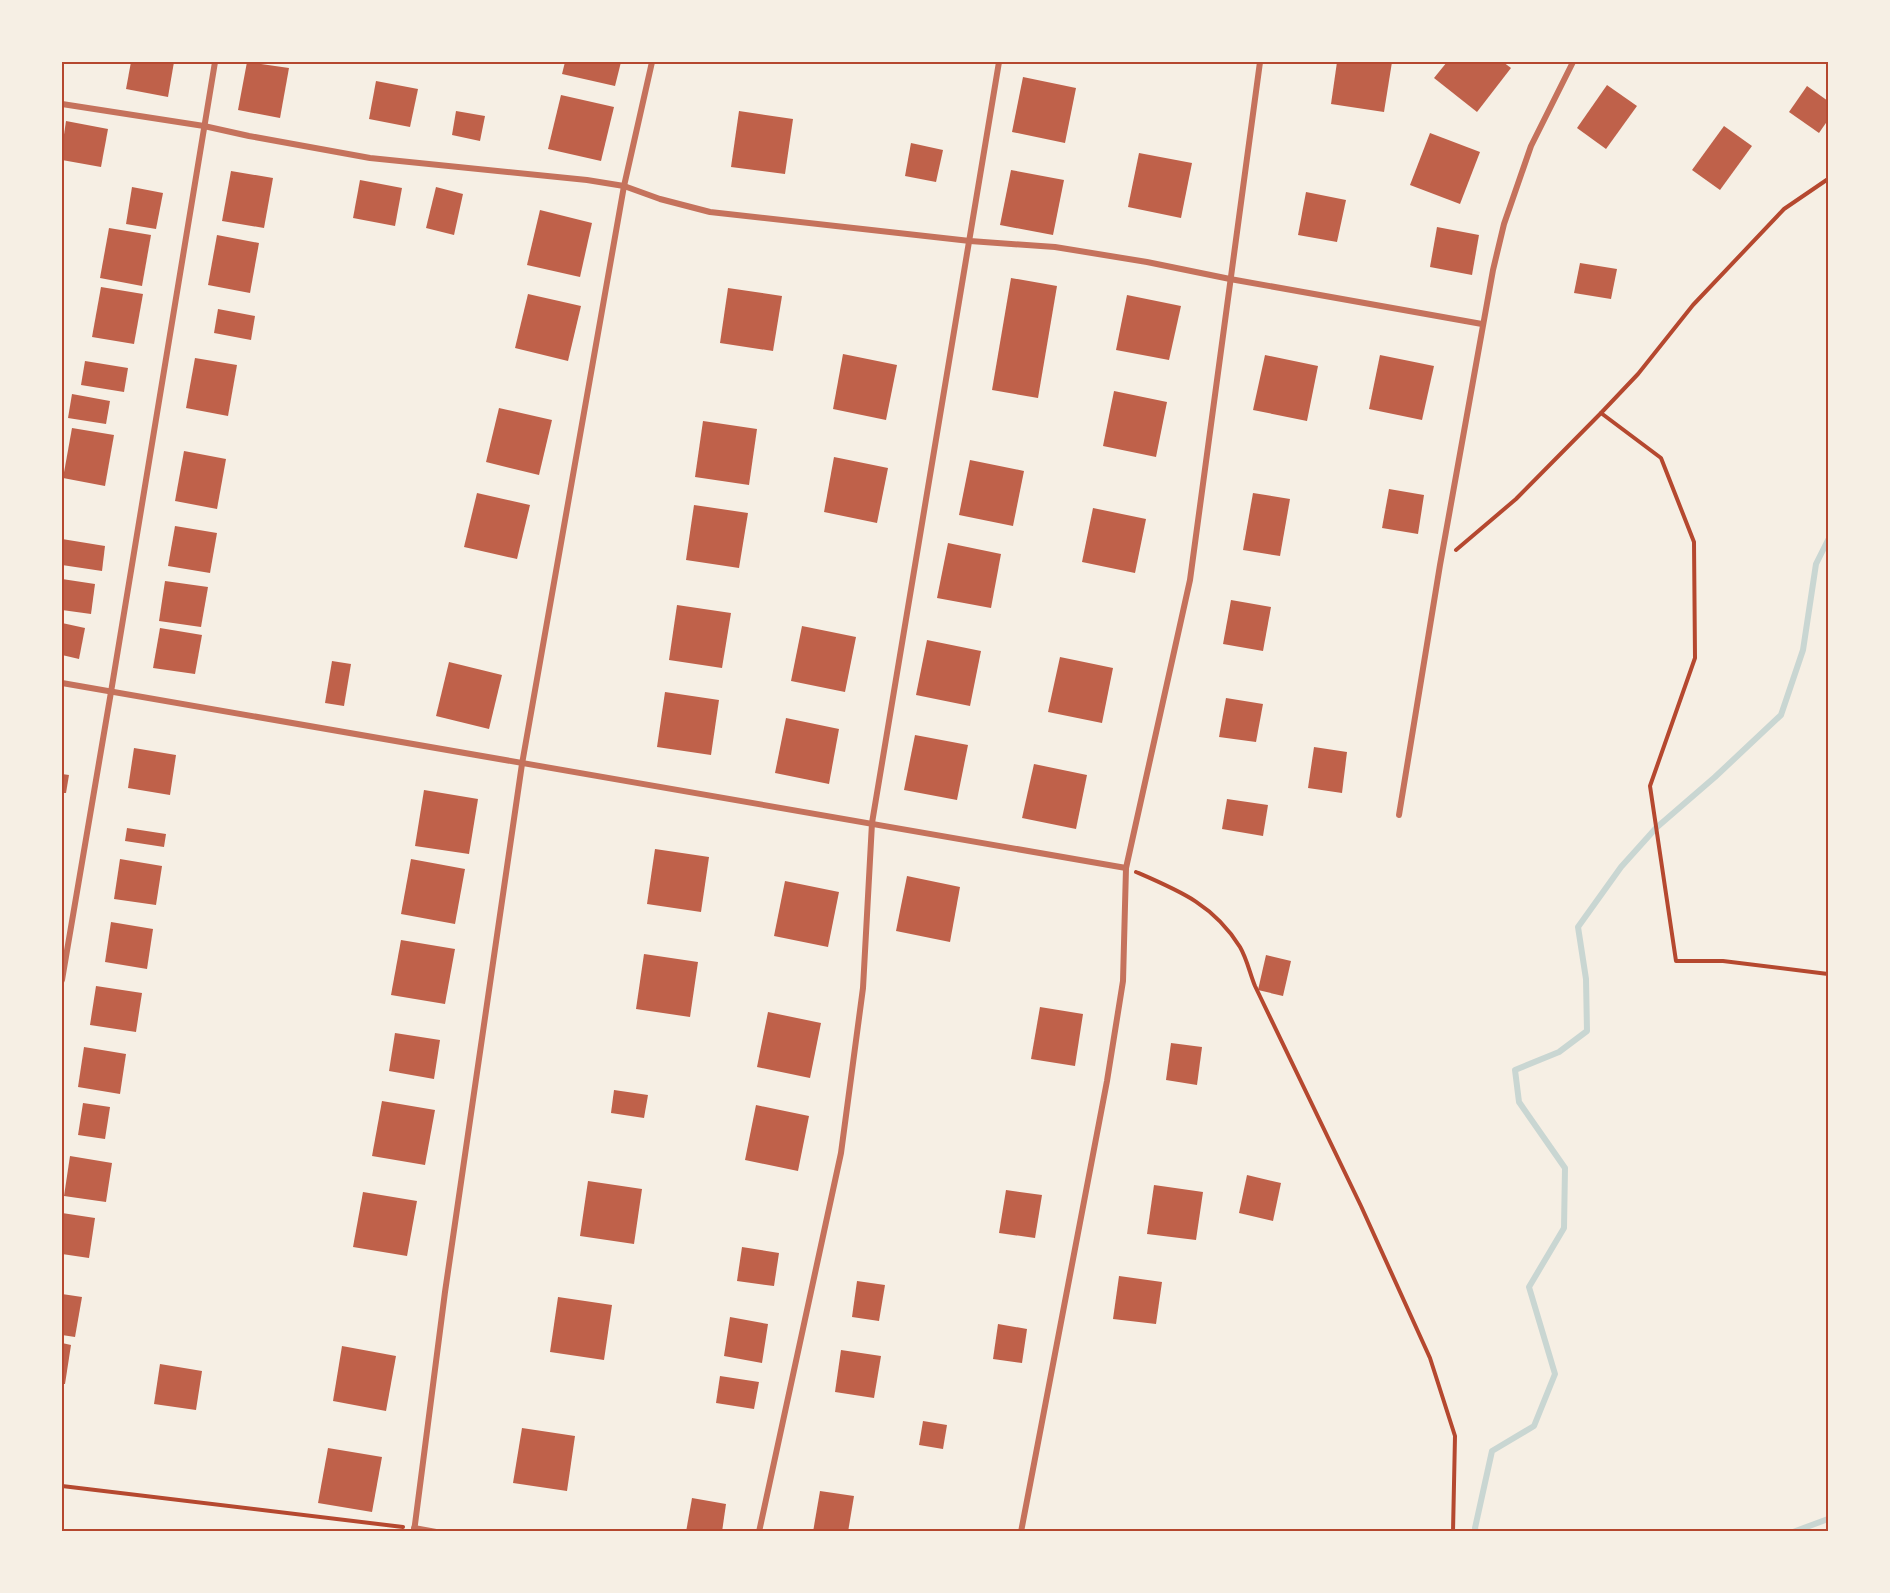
<svg xmlns="http://www.w3.org/2000/svg" width="1890" height="1593" viewBox="0 0 1890 1593" font-family="'Work Sans',sans-serif">
<style>
.lines{fill:none;stroke-linecap:round;stroke-linejoin:round}
.stream{stroke:#c9d6d2;stroke-width:6}
.building{fill:#bf614a}
.path{stroke:#b5482f;stroke-width:4}
.minor{stroke:#c5725c;stroke-width:6}
.neatline{fill:none;stroke:#b5482f;stroke-width:2}
</style>
<rect width="100%" height="100%" fill="#f6efe4"/>
<g class="lines">
<g class="stream">
<polyline points="1476,1532 1475,1528 1492,1451 1534,1426 1555,1374 1529,1287 1564,1228 1565,1168 1519,1102 1515,1070 1559,1052 1587,1031 1586,979 1578,927 1621,867 1656,828 1715,777 1781,715 1803,650 1816,564 1828,540"/>
<polyline points="1793,1532 1828,1519"/>
</g>
</g>
<g class="building">
<polygon points="131,62 174,62 168,97 126,89"/>
<polygon points="247,62 289,68 280,118 238,110"/>
<polygon points="565,62 621,62 615,86 562,74"/>
<polygon points="1337,62 1392,62 1384,112 1331,104"/>
<polygon points="1447,62 1503,62 1511,68 1477,112 1434,78"/>
<polygon points="1023,77 1076,88 1065,143 1012,132"/>
<polygon points="376,81 418,89 410,127 369,119"/>
<polygon points="1607,85 1637,106 1606,149 1577,128"/>
<polygon points="1807,86 1828,101 1828,120 1819,133 1789,112"/>
<polygon points="561,95 614,107 601,161 548,149"/>
<polygon points="456,111 485,116 480,141 452,135"/>
<polygon points="739,111 793,119 785,174 731,167"/>
<polygon points="66,121 108,129 101,167 62,160 62,148"/>
<polygon points="1724,126 1752,146 1720,190 1692,170"/>
<polygon points="1430,133 1480,152 1460,204 1410,185"/>
<polygon points="911,143 943,150 936,182 905,176"/>
<polygon points="1139,153 1192,163 1181,218 1128,207"/>
<polygon points="1011,170 1064,180 1053,235 1000,225"/>
<polygon points="231,171 273,178 264,228 222,221"/>
<polygon points="360,180 402,188 395,226 353,218"/>
<polygon points="132,187 163,193 156,229 126,224"/>
<polygon points="436,187 463,194 454,235 426,228"/>
<polygon points="1306,192 1346,200 1337,242 1298,235"/>
<polygon points="540,210 592,223 580,277 527,265"/>
<polygon points="1437,227 1479,235 1472,275 1430,267"/>
<polygon points="109,228 151,235 142,286 100,278"/>
<polygon points="217,235 259,243 250,293 208,285"/>
<polygon points="1580,263 1617,269 1611,299 1574,293"/>
<polygon points="1011,278 1057,286 1038,398 992,390"/>
<polygon points="101,287 143,294 134,344 92,337"/>
<polygon points="728,288 782,296 773,351 720,343"/>
<polygon points="528,294 581,306 568,361 515,348"/>
<polygon points="1127,295 1181,306 1169,360 1116,350"/>
<polygon points="218,309 255,316 251,340 214,333"/>
<polygon points="843,354 897,365 886,420 833,409"/>
<polygon points="1265,355 1318,366 1307,421 1253,410"/>
<polygon points="1380,355 1434,366 1422,420 1369,409"/>
<polygon points="195,358 237,365 228,416 186,408"/>
<polygon points="85,361 128,368 124,392 81,385"/>
<polygon points="1114,391 1167,402 1156,457 1103,446"/>
<polygon points="72,394 110,401 106,424 68,418"/>
<polygon points="499,408 552,420 539,475 486,462"/>
<polygon points="703,421 757,429 749,485 695,477"/>
<polygon points="72,428 114,435 105,486 63,478"/>
<polygon points="184,451 226,459 217,509 175,501"/>
<polygon points="834,457 888,468 877,523 824,512"/>
<polygon points="970,460 1024,471 1013,526 959,515"/>
<polygon points="1389,489 1424,495 1418,534 1382,528"/>
<polygon points="477,493 530,505 517,559 464,547"/>
<polygon points="1253,493 1290,499 1280,556 1243,550"/>
<polygon points="694,505 748,513 739,568 686,560"/>
<polygon points="1093,508 1146,519 1135,573 1082,562"/>
<polygon points="175,526 217,533 210,573 168,566"/>
<polygon points="62,539 105,546 102,571 62,565"/>
<polygon points="948,543 1001,554 991,608 937,598"/>
<polygon points="62,579 95,584 91,614 62,610"/>
<polygon points="165,581 208,587 201,627 159,621"/>
<polygon points="1231,600 1271,607 1263,651 1223,644"/>
<polygon points="677,605 731,613 722,668 669,660"/>
<polygon points="62,623 85,628 79,659 62,655"/>
<polygon points="802,626 856,637 845,692 791,681"/>
<polygon points="160,628 202,635 195,674 153,668"/>
<polygon points="927,640 981,651 970,706 916,695"/>
<polygon points="1060,657 1113,668 1102,723 1048,712"/>
<polygon points="332,661 351,664 344,706 325,703"/>
<polygon points="449,662 502,675 489,729 436,716"/>
<polygon points="665,692 719,700 711,755 657,747"/>
<polygon points="1226,698 1263,704 1256,742 1219,737"/>
<polygon points="786,718 839,729 829,784 775,773"/>
<polygon points="915,735 968,745 957,800 904,790"/>
<polygon points="1314,747 1347,752 1342,793 1308,788"/>
<polygon points="134,748 176,755 170,795 128,788"/>
<polygon points="1034,764 1087,775 1076,829 1022,818"/>
<polygon points="62,774 69,775 66,793 62,793"/>
<polygon points="424,790 478,799 469,854 415,846"/>
<polygon points="1227,799 1268,805 1263,836 1222,829"/>
<polygon points="127,828 166,834 164,847 125,841"/>
<polygon points="655,849 709,857 701,912 647,904"/>
<polygon points="120,859 162,866 156,905 114,899"/>
<polygon points="411,859 465,869 455,924 401,914"/>
<polygon points="907,876 960,887 950,942 896,931"/>
<polygon points="785,881 839,892 828,947 774,936"/>
<polygon points="111,922 153,929 147,969 105,962"/>
<polygon points="401,940 455,949 445,1004 391,995"/>
<polygon points="644,954 698,962 690,1017 636,1009"/>
<polygon points="1266,955 1291,961 1283,996 1258,990"/>
<polygon points="96,986 142,993 136,1032 90,1025"/>
<polygon points="1040,1007 1083,1014 1075,1066 1031,1059"/>
<polygon points="768,1012 821,1023 810,1078 757,1067"/>
<polygon points="395,1033 440,1040 434,1079 389,1071"/>
<polygon points="1171,1043 1202,1047 1197,1085 1166,1080"/>
<polygon points="84,1047 126,1054 120,1094 78,1087"/>
<polygon points="614,1090 648,1095 644,1118 611,1113"/>
<polygon points="382,1101 435,1110 425,1165 372,1156"/>
<polygon points="83,1103 110,1107 105,1139 78,1135"/>
<polygon points="756,1105 809,1116 798,1171 745,1160"/>
<polygon points="70,1156 112,1163 106,1202 64,1196"/>
<polygon points="1247,1175 1281,1183 1273,1221 1239,1213"/>
<polygon points="588,1181 642,1189 634,1244 580,1236"/>
<polygon points="1154,1185 1203,1192 1196,1240 1147,1234"/>
<polygon points="1006,1190 1042,1195 1035,1238 999,1233"/>
<polygon points="363,1192 417,1201 407,1256 353,1247"/>
<polygon points="62,1213 95,1218 89,1258 62,1254"/>
<polygon points="742,1247 779,1253 774,1286 737,1281"/>
<polygon points="1119,1276 1162,1282 1156,1324 1113,1319"/>
<polygon points="857,1281 885,1285 879,1321 852,1317"/>
<polygon points="62,1294 82,1297 75,1337 62,1335"/>
<polygon points="558,1297 612,1305 604,1360 550,1352"/>
<polygon points="730,1317 768,1324 762,1363 724,1356"/>
<polygon points="998,1324 1027,1329 1022,1363 993,1359"/>
<polygon points="62,1343 71,1345 65,1384 62,1384"/>
<polygon points="342,1346 396,1356 386,1411 333,1401"/>
<polygon points="841,1350 881,1356 874,1398 835,1392"/>
<polygon points="160,1364 202,1371 196,1410 154,1404"/>
<polygon points="720,1376 759,1382 754,1409 716,1403"/>
<polygon points="923,1421 947,1425 943,1449 919,1445"/>
<polygon points="522,1428 575,1436 567,1491 513,1483"/>
<polygon points="328,1448 382,1457 372,1512 318,1503"/>
<polygon points="820,1491 854,1496 848,1532 813,1532"/>
<polygon points="692,1498 726,1504 722,1532 686,1532"/>
</g>
<g class="lines">
<g class="path">
<polyline points="1601,413 1661,458 1694,542 1695,658 1650,786 1676,961 1723,961 1828,974"/>
<polyline points="1456,550 1516,499 1601,413 1638,374 1693,305 1784,209 1828,179"/>
<path d="M1136,872C1180,891 1214,905 1240,947C1247,959 1250,974 1255,986L1361,1206L1430,1358L1455,1436L1453,1532"/>
<polyline points="62,1486 403,1527"/>
</g>
<g class="minor">
<polyline points="62,104 204,126 249,136 370,158 587,180 624,186 660,199 710,212 970,241 1055,247 1147,262 1230,279 1482,324"/>
<polyline points="62,683 1126,868"/>
<polyline points="1399,815 1440,565 1493,270 1504,224 1531,146 1573,62"/>
<polyline points="62,980 111,692 215,62"/>
<polyline points="414,1528 436,1532"/>
<polyline points="414,1532 445,1292 522,764 624,186 652,62"/>
<polyline points="759,1532 841,1153 863,988 872,823 999,62"/>
<polyline points="1021,1532 1107,1081 1123,981 1126,868 1190,580 1260,62"/>
</g>
</g>
<rect width="1890" height="1593" fill="none" stroke="#f6efe4" stroke-width="126"/>
<rect x="63" y="63" width="1764" height="1467" class="neatline"/>
</svg>
